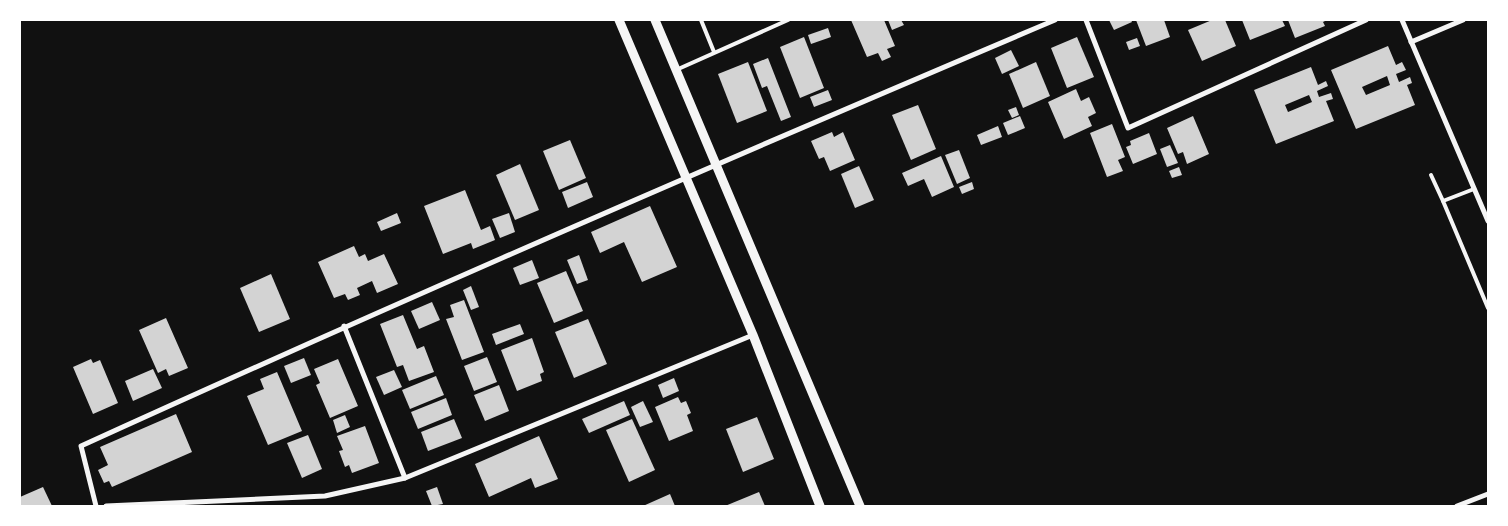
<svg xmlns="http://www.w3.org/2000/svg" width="1508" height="526" viewBox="0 0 1508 526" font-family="'Varela Round',sans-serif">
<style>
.building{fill:#d3d3d3;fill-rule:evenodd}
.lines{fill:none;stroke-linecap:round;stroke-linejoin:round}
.service{stroke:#f5f5f5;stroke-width:4}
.minor{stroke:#f5f5f5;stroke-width:5}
.tertiary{stroke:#f5f5f5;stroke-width:9}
</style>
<rect width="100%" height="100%" fill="#111"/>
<g class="building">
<polygon points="851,20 884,20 895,46 887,49 891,57 882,61 878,53 867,57"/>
<polygon points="888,20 901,20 904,25 892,30"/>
<polygon points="1109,20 1131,20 1132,22 1114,30"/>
<polygon points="1136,20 1164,20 1170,37 1146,46"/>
<polygon points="1212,20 1225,20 1236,46 1202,61 1188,30"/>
<polygon points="1242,20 1282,20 1285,26 1250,40"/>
<polygon points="1288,20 1327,20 1323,22 1325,26 1295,38"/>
<polygon points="828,28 831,37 811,44 808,35"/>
<polygon points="804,37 824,88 800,98 780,47"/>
<polygon points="1077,37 1094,77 1067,88 1051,48"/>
<polygon points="1137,38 1140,46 1129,50 1126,42"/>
<path d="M1388,46L1396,65L1402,62L1406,70L1396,74L1399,82L1410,77L1412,83L1407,85L1415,105L1356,129L1331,70ZM1387,76L1390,85L1366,95L1362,87Z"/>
<polygon points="1011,50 1019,66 1002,74 995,58"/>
<polygon points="768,58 791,117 781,121 767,86 762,88 753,64"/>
<polygon points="748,62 767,111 737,123 718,74"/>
<polygon points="1036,62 1050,96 1023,108 1009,74"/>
<path d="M1311,67L1318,85L1326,81L1328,86L1317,91L1319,97L1331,93L1333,99L1326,101L1334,121L1276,144L1254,90ZM1309,95L1312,102L1288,112L1285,105Z"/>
<polygon points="1076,89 1081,101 1089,97 1096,113 1088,117 1092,126 1064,139 1048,102"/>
<polygon points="828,90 832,100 814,107 810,97"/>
<polygon points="918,105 936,149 911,160 892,115"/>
<polygon points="1016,107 1019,115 1012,118 1008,110"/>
<polygon points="1020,116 1025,128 1008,135 1003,123"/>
<polygon points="1193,116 1209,154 1187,164 1183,152 1178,154 1167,128"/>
<polygon points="1112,124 1125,157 1118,160 1123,171 1107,177 1090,133"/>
<polygon points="998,126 1002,137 981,145 977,135"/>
<polygon points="832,132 834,137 843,132 855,160 830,171 824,157 819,159 811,141"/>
<polygon points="1149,133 1157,154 1133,164 1126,147 1131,145 1130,141"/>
<polygon points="570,140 586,178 559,190 543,151"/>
<polygon points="1170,145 1178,163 1167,167 1160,149"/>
<polygon points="959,150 970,178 957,184 945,155"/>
<polygon points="941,156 954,187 932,197 924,179 908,186 902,173"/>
<polygon points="520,164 539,210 515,220 496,175"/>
<polygon points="859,166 874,200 855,208 841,174"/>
<polygon points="1179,167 1182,175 1172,178 1169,171"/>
<polygon points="587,182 593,197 568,208 562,192"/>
<polygon points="972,182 974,189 962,194 959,187"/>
<polygon points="465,190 481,230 490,226 495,240 473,249 471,243 443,254 424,206"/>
<polygon points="650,206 677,267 642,282 624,242 600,253 591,232"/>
<polygon points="397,213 401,223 381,231 377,222"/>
<polygon points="509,213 515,232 500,238 492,219"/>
<polygon points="354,246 359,257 365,254 368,261 384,254 398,284 377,293 372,281 357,288 360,295 348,300 345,294 334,298 318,262"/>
<polygon points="579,255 588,280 577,284 567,260"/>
<polygon points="532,260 539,278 520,285 513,268"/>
<polygon points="566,271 583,311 554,323 537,283"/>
<polygon points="271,274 290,319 259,332 240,288"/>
<polygon points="471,286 479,307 471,310 463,290"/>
<polygon points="464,300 484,352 462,360 446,319 454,317 450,305"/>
<polygon points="432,302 440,320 419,329 411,311"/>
<polygon points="403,315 417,349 424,346 434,372 409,381 403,365 397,367 380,324"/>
<polygon points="166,318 188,368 169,376 166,369 158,373 139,330"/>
<polygon points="588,319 607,364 574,378 555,332"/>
<polygon points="520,324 524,334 496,345 492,334"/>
<polygon points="532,338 544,372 540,374 542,381 517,391 501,350"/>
<polygon points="487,357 497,382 474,391 464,366"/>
<polygon points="304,358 311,375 291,383 284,366"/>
<polygon points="91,359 93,363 100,360 118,403 93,414 73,367"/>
<polygon points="338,359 358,406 330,418 316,385 320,383 314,369"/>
<polygon points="153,369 162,388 133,401 125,381"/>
<polygon points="394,370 402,387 384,395 376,377"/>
<polygon points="277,372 302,431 268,445 247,396 264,389 260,379"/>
<polygon points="436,376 444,395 410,409 402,390"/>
<polygon points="674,378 679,391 663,398 658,385"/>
<polygon points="499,385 509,411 485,421 474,395"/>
<polygon points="678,397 681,403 686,401 691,413 687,415 693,431 669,441 655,407"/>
<polygon points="446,398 452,415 418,429 411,412"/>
<polygon points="624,401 630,415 589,433 582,419"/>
<polygon points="643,401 653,422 640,427 631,407"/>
<polygon points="176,414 192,452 112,487 109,481 104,483 98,470 108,465 100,447"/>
<polygon points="345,415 350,427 337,433 333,420"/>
<polygon points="757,417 774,459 743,472 726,429"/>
<polygon points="454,419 462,438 428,451 421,432"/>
<polygon points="632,419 655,470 629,482 606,430"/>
<polygon points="365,426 379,463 352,473 349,465 345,467 339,451 343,450 337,436"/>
<polygon points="308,435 322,469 302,478 287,443"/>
<polygon points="539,436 558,479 535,488 531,478 489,497 475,464"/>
<polygon points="43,487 52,506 20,506 20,497"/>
<polygon points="437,487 443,504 432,506 426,491"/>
<polygon points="759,492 765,506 725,506"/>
<polygon points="670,494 675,506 643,506"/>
</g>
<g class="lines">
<g class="service">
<polyline points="701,20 714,52"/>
<polyline points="676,70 788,20"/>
<polyline points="1431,175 1443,201"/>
<polyline points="1474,189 1443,201 1488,308"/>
</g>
<g class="minor">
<polyline points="1086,20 1128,128 1366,20"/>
<polyline points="1402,20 1488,221"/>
<polyline points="1411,42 1463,20"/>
<polyline points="344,326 405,478"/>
<path d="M96,506L81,446C404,299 729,158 1055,20"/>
<polyline points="106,506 325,496 405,478 753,335"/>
<polyline points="1457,506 1488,494"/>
</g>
<g class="tertiary">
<polyline points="619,20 753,335 820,506"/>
<polyline points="655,20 860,506"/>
</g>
</g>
<rect width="1508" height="526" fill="none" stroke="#ffffff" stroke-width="42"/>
</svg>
